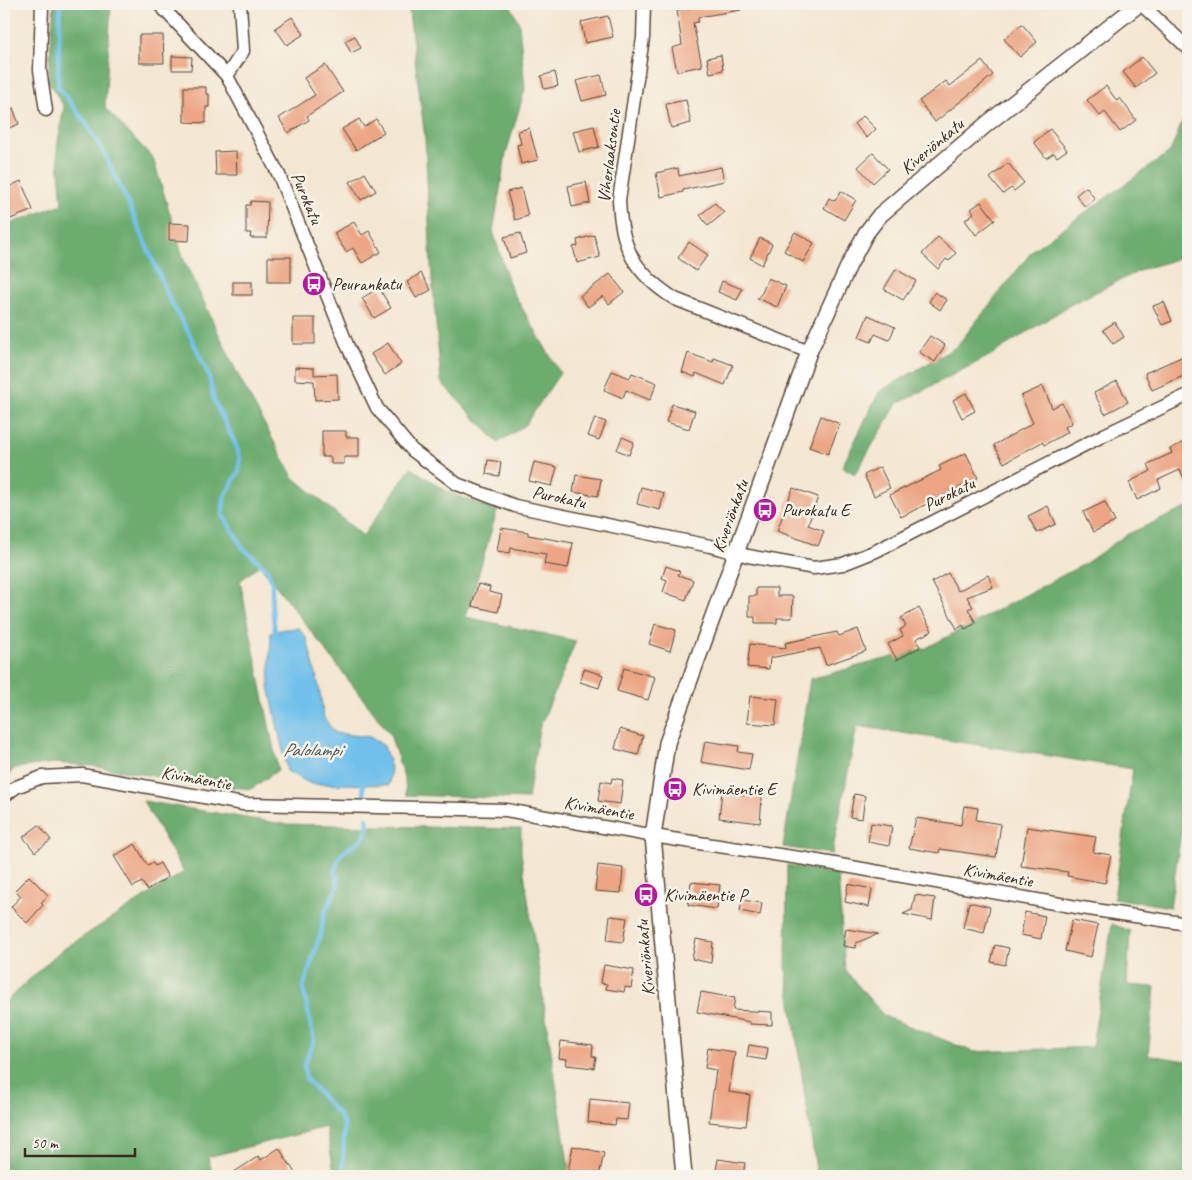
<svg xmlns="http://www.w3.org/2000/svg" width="1192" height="1180" viewBox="0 0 1192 1180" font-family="Caveat,sans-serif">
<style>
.forest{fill:#6cac6e;stroke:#546b46}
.water{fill:#6fc0eb;stroke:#557584}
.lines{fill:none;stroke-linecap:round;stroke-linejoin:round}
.stream{stroke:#6fc0eb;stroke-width:4.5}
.building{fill:#eca684}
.minor-casing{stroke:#574639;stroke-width:15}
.tertiary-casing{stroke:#574639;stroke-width:18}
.minor{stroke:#fff;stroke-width:12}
.tertiary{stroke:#fff;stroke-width:15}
.labels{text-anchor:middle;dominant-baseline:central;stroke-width:5;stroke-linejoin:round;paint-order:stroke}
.street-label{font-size:18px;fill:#3b2a1e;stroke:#f7f3e8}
.poi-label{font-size:18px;fill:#3b2a1e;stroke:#f7f3e8;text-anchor:start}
.water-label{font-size:19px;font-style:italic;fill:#4b575c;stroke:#f7f3e8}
</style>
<rect width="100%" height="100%" fill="#f7f3e8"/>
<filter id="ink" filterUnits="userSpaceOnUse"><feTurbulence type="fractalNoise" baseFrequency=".02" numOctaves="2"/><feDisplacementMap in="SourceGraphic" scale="10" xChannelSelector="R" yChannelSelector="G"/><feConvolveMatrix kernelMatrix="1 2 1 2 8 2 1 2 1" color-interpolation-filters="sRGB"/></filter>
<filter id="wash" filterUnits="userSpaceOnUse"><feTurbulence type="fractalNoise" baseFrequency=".0096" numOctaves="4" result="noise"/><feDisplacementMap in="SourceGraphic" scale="20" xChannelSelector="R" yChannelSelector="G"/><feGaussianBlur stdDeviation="1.12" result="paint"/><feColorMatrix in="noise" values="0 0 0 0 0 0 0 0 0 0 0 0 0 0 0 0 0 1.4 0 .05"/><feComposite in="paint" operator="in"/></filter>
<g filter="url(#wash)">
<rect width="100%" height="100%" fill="#f3e7d1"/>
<g class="forest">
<polygon points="54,4 111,4 105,108 153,158 184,260 239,377 293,477 363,536 411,468 450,493 497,511 466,617 576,641 539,729 528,799 406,795 405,781 390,734 260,565 240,581 278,770 251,789 210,785 92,766 54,763 15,768 4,780 4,226 62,204 57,148 64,107 48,81"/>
<polygon points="408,4 510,4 519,23 525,89 506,154 493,231 511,289 560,373 525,425 498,443 441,382 431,265 425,138"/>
<polygon points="1188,108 1188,256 1143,269 1070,305 991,355 897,404 855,474 842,467 879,392 956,347 1034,249 1170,152"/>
<polygon points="1188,507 1188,786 1170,907 1114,898 1133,769 857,726 832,854 783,847 810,679 926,648 1086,563 1126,535"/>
<polygon points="143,801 283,824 521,829 521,853 570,1176 335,1176 326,1127 208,1157 213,1176 4,1176 4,1003 59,952 184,872"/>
<polygon points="787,865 838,875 845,970 884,1016 974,1052 1092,1047 1112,924 1130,931 1127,985 1155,987 1148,1055 1188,1061 1188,1176 817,1176 786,969"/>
</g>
<polygon class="water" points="299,628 307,639 319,687 324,718 335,733 370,737 384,746 391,768 389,785 311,784 287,771 269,686 271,633 284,629"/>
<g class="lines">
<g class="stream">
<polyline points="60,4 58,86 85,122 102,149 128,203 170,300 191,337 209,376 214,401 236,445 240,459 239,471 224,498 223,515 243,548 267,569 272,582 272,607 275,632"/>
<polyline points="363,784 364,794"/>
<polyline points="346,1176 343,1168 344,1125 339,1115 306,1079 304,1066 314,1040 303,988 321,932 324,914 338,885 335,869 341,854 363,838 368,826 367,818"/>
</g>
</g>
<g id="blocks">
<g class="building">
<polygon points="690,4 740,4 741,10 698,17 698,22 693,23 702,66 677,71 672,48 682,45 677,10 691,8"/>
<polygon points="608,16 613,37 585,43 581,22"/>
<polygon points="292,17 304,34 287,45 275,28"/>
<polygon points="1022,24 1037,42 1020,57 1004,39"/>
<polygon points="139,35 163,35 164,63 139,63"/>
<polygon points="355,36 361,48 351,53 345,41"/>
<polygon points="721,55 723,70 710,73 707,58"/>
<polygon points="172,56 192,57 191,70 172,70"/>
<polygon points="1142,57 1155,73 1136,88 1123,72"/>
<polygon points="982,61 993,75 935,122 919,101 946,81 950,86"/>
<polygon points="325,65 343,92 307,116 309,120 288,133 279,118 315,95 304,78"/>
<polygon points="555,72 558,86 544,89 541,76"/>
<polygon points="601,75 606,95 582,101 576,81"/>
<polygon points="1106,86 1117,101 1120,98 1136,120 1120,132 1105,112 1100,116 1087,100"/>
<polygon points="184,87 206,87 206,94 209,94 209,107 206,107 206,123 184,122"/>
<polygon points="686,100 691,123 671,128 666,104"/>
<polygon points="13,108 19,124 4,130 4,112"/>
<polygon points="863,116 876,129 867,138 854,124"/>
<polygon points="359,119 364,127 376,119 384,132 356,150 342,129"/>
<polygon points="594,126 599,147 579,152 573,131"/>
<polygon points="529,128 538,160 521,164 517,145 521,144 518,131"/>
<polygon points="1050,129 1067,150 1057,157 1054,153 1046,158 1034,142"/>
<polygon points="236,151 237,175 216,175 215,152"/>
<polygon points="873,153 888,169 873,183 858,167"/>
<polygon points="1008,163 1024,183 1014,191 1011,188 1003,194 990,178"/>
<polygon points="721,167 724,181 683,190 683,192 661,197 656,173 678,168 679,176"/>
<polygon points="365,173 376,191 361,200 350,182"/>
<polygon points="21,181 33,210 8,220 4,207 4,189"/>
<polygon points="586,182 590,203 572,207 568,186"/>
<polygon points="1086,187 1095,199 1085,207 1076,195"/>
<polygon points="521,188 528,216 515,220 507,192"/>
<polygon points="841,191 856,200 844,220 824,208 829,198 835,201"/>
<polygon points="251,201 268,202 267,238 250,238 251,233 246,233 246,205 250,205"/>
<polygon points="981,202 995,220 976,235 965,220 974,213 971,209"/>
<polygon points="715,203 724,213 708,226 700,215"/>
<polygon points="354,222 362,235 369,231 381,252 362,263 353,248 346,252 334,233"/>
<polygon points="169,223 190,224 189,241 169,240"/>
<polygon points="795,232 814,243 803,262 784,251"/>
<polygon points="520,233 526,253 510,258 504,237"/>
<polygon points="594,235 600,257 577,263 573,247 578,246 577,240"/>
<polygon points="938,237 956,253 949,261 946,259 938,269 922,254"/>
<polygon points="760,238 772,244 762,265 750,258"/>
<polygon points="689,242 708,255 696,271 678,258"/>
<rect x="268" y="257" width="23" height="25"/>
<polygon points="896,269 916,281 903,300 884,289"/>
<polygon points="421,273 431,290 416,298 407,282"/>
<polygon points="610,274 624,292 609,304 603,296 588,307 580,296"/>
<polygon points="768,278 786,286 777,307 757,298 762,293"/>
<polygon points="722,281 742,289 737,300 718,292"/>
<rect x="233" y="282" width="19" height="13"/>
<polygon points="379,288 391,308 374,318 362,298"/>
<polygon points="935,292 947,300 940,310 929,302"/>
<polygon points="1164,302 1172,321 1162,325 1153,306"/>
<polygon points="868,315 895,327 889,340 875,334 871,342 859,337"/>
<rect x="293" y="318" width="22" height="26"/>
<polygon points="1115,322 1124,337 1113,344 1103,330"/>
<polygon points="930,336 945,345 935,362 919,352"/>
<polygon points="388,343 401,364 385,375 371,354"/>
<polygon points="688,353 713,362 714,358 733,365 725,385 696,373 695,377 682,372"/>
<polygon points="1188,354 1188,374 1152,390 1145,373"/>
<polygon points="295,367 314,368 314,375 337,374 338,399 315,400 314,381 295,380"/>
<polygon points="612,371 630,378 632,373 657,383 650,400 626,390 623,398 604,390"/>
<polygon points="1117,381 1128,402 1105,414 1094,393"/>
<polygon points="1043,386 1052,408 1062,403 1072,423 1065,427 1068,432 1044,445 1042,442 1004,463 994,445 1033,423 1021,396"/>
<polygon points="966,393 975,411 962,418 953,400"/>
<polygon points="672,404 695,411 689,429 666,422"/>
<polygon points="821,416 840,424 828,454 809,447"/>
<polygon points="595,418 606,422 599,440 588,436"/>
<polygon points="322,431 346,431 346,437 359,437 359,457 344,457 344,464 331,464 331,457 322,457"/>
<polygon points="622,437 634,442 629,455 617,450"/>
<polygon points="1188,440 1188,487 1180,470 1158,480 1161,488 1137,500 1129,482 1151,471 1148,464 1172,453 1170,449"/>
<polygon points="966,453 978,478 901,517 890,495 941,470 939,466"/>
<polygon points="488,460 501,462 499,476 486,474"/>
<polygon points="534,462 557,467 552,486 529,481"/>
<polygon points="880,467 890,488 874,496 864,475"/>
<polygon points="576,475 601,479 598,496 573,492"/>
<polygon points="641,487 664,493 660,510 637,504"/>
<polygon points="793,488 818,497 808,525 824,531 818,546 777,531"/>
<polygon points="1105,502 1115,522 1093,532 1083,512"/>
<polygon points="1048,506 1056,524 1037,533 1028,516"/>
<polygon points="501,528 528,532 528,535 573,543 568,568 544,564 546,554 511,548 510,553 497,551"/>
<polygon points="666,566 680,571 678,575 693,580 686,600 663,592 667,580 662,578"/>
<polygon points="948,573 958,591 988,575 993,587 967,597 973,607 968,609 976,623 965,629 963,625 957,629 932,582"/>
<polygon points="478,584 490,587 489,592 502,595 498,612 472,606"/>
<polygon points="756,588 777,588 777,596 793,596 792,618 777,618 777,623 755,623 755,617 749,617 749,596 756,596"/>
<polygon points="919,608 932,631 916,639 920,647 897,660 888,644 903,636 900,630 906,626 901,618"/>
<polygon points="655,624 676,630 670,651 649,644"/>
<polygon points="858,629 866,651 826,665 820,648 770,658 769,669 747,667 750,644 786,648 785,643 837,632 839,636"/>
<polygon points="624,668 655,677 648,700 617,691"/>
<polygon points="584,669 603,675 599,688 580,682"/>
<polygon points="750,696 778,699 775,725 747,723"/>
<polygon points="620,729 643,736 638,755 615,749"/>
<polygon points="705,741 739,746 738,752 752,754 749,770 701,762"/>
<polygon points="612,778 623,780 620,804 598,801 601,781 611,783"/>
<polygon points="722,792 762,797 760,823 719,818"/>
<polygon points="854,794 865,796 862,819 850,817"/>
<polygon points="964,806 978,808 976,820 1001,824 996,857 940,849 939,853 909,848 916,818 961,825"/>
<polygon points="871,823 892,826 889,846 868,842"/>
<polygon points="39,825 51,840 35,852 23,837"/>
<polygon points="1027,827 1096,837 1093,852 1111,855 1105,883 1067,876 1068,872 1021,866"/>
<polygon points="135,844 148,866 153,863 155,866 160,863 168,877 147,890 142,882 133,887 114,856"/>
<polygon points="598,865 623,868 621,893 595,891"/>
<polygon points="29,876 48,895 41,903 43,905 27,923 11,907 21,896 15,890"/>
<polygon points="691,882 720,885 717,909 688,905"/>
<polygon points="848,884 872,889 869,907 845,902"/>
<polygon points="915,895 935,898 932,920 903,914 912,910"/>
<polygon points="742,900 762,903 760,915 740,911"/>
<polygon points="969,902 990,907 984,933 963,928"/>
<polygon points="1025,912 1045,916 1041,939 1021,935"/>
<polygon points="610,916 627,918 623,942 607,940"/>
<polygon points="1072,920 1098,925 1091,957 1065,951"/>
<polygon points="846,929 878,934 856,943 855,948 843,946"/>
<polygon points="696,939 713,942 711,963 692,959"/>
<polygon points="995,945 1009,948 1005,965 991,962"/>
<polygon points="604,965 634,970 631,988 625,987 624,992 606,989 607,984 601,983"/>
<polygon points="701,992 735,998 733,1010 772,1012 772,1025 750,1024 750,1022 697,1012"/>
<polygon points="561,1041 593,1045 592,1056 596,1057 594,1068 566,1065 567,1059 559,1058"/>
<polygon points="749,1045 768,1048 766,1060 747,1057"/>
<polygon points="708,1048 735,1052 729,1092 750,1095 746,1126 709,1122 716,1070 705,1068"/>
<polygon points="590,1099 629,1103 627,1120 616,1119 615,1125 588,1122"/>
<polygon points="573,1146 604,1153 599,1176 568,1171"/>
<polygon points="279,1148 297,1176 228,1176 259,1156 261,1160"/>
<polygon points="718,1159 745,1163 743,1176 715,1176"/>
</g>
</g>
</g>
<g filter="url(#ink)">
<use href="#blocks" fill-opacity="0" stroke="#574639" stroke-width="1"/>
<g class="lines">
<g class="minor-casing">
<g id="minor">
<polyline points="42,4 40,70 46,110"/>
<polyline points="159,4 227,76 279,175 348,347 377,408 412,450 457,484 515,506 710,546 748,556 814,568 843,564 876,551 1104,435 1188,395"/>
<path d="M644,4L643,38L619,200C621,248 634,273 675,299L809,352"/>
<polyline points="1141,4 1188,48"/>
<polyline points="227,76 243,51 240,4"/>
<polyline points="4,796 16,787 42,777 82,775 243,804 506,810 672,839 806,859 1082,908 1188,924"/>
</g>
</g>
<g class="tertiary-casing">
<polyline id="tertiary" points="684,1176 653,836 667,743 809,352 849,265 866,233 880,215 988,123 1139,4"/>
</g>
<use href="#minor" class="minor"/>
<use href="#tertiary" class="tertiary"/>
</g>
</g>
<defs>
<g id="bus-disc" transform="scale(1.25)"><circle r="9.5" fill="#b5179e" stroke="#f7f3e8"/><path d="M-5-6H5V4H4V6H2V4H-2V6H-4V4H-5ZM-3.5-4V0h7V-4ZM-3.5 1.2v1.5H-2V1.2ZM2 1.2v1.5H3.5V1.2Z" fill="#fff"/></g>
</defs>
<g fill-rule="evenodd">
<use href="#bus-disc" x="314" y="284"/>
<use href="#bus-disc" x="765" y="510"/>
<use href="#bus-disc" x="675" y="789"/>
<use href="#bus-disc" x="646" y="895"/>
</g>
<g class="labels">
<g class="street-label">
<text transform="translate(932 146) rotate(-40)">Kiveriönkatu</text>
<text transform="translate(609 156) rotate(-83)">Viherlaaksontie</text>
<text transform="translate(307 198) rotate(67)">Purokatu</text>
<text transform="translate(949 494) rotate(-27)">Purokatu</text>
<text transform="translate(559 497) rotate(12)">Purokatu</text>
<text transform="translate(730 516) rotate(-70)">Kiveriönkatu</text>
<text transform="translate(196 778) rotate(10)">Kivimäentie</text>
<text transform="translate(599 808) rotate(10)">Kivimäentie</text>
<text transform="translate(998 875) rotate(10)">Kivimäentie</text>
<text transform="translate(645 958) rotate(-95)">Kiveriönkatu</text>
</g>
<g class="poi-label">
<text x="332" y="284">Peurankatu</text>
<text x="782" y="510">Purokatu E</text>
<text x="692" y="789">Kivimäentie E</text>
<text x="664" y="895">Kivimäentie P</text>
</g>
<g class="water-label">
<text x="312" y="750">Palolampi</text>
</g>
</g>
<rect width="1192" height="1180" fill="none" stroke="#f7f3e8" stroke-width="20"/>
<path d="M25 1148v8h110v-8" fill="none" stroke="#3b2a1e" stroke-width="2.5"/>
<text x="32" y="1148" font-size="15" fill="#3b2a1e" stroke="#f7f3e8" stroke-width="4" paint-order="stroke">50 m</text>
</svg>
